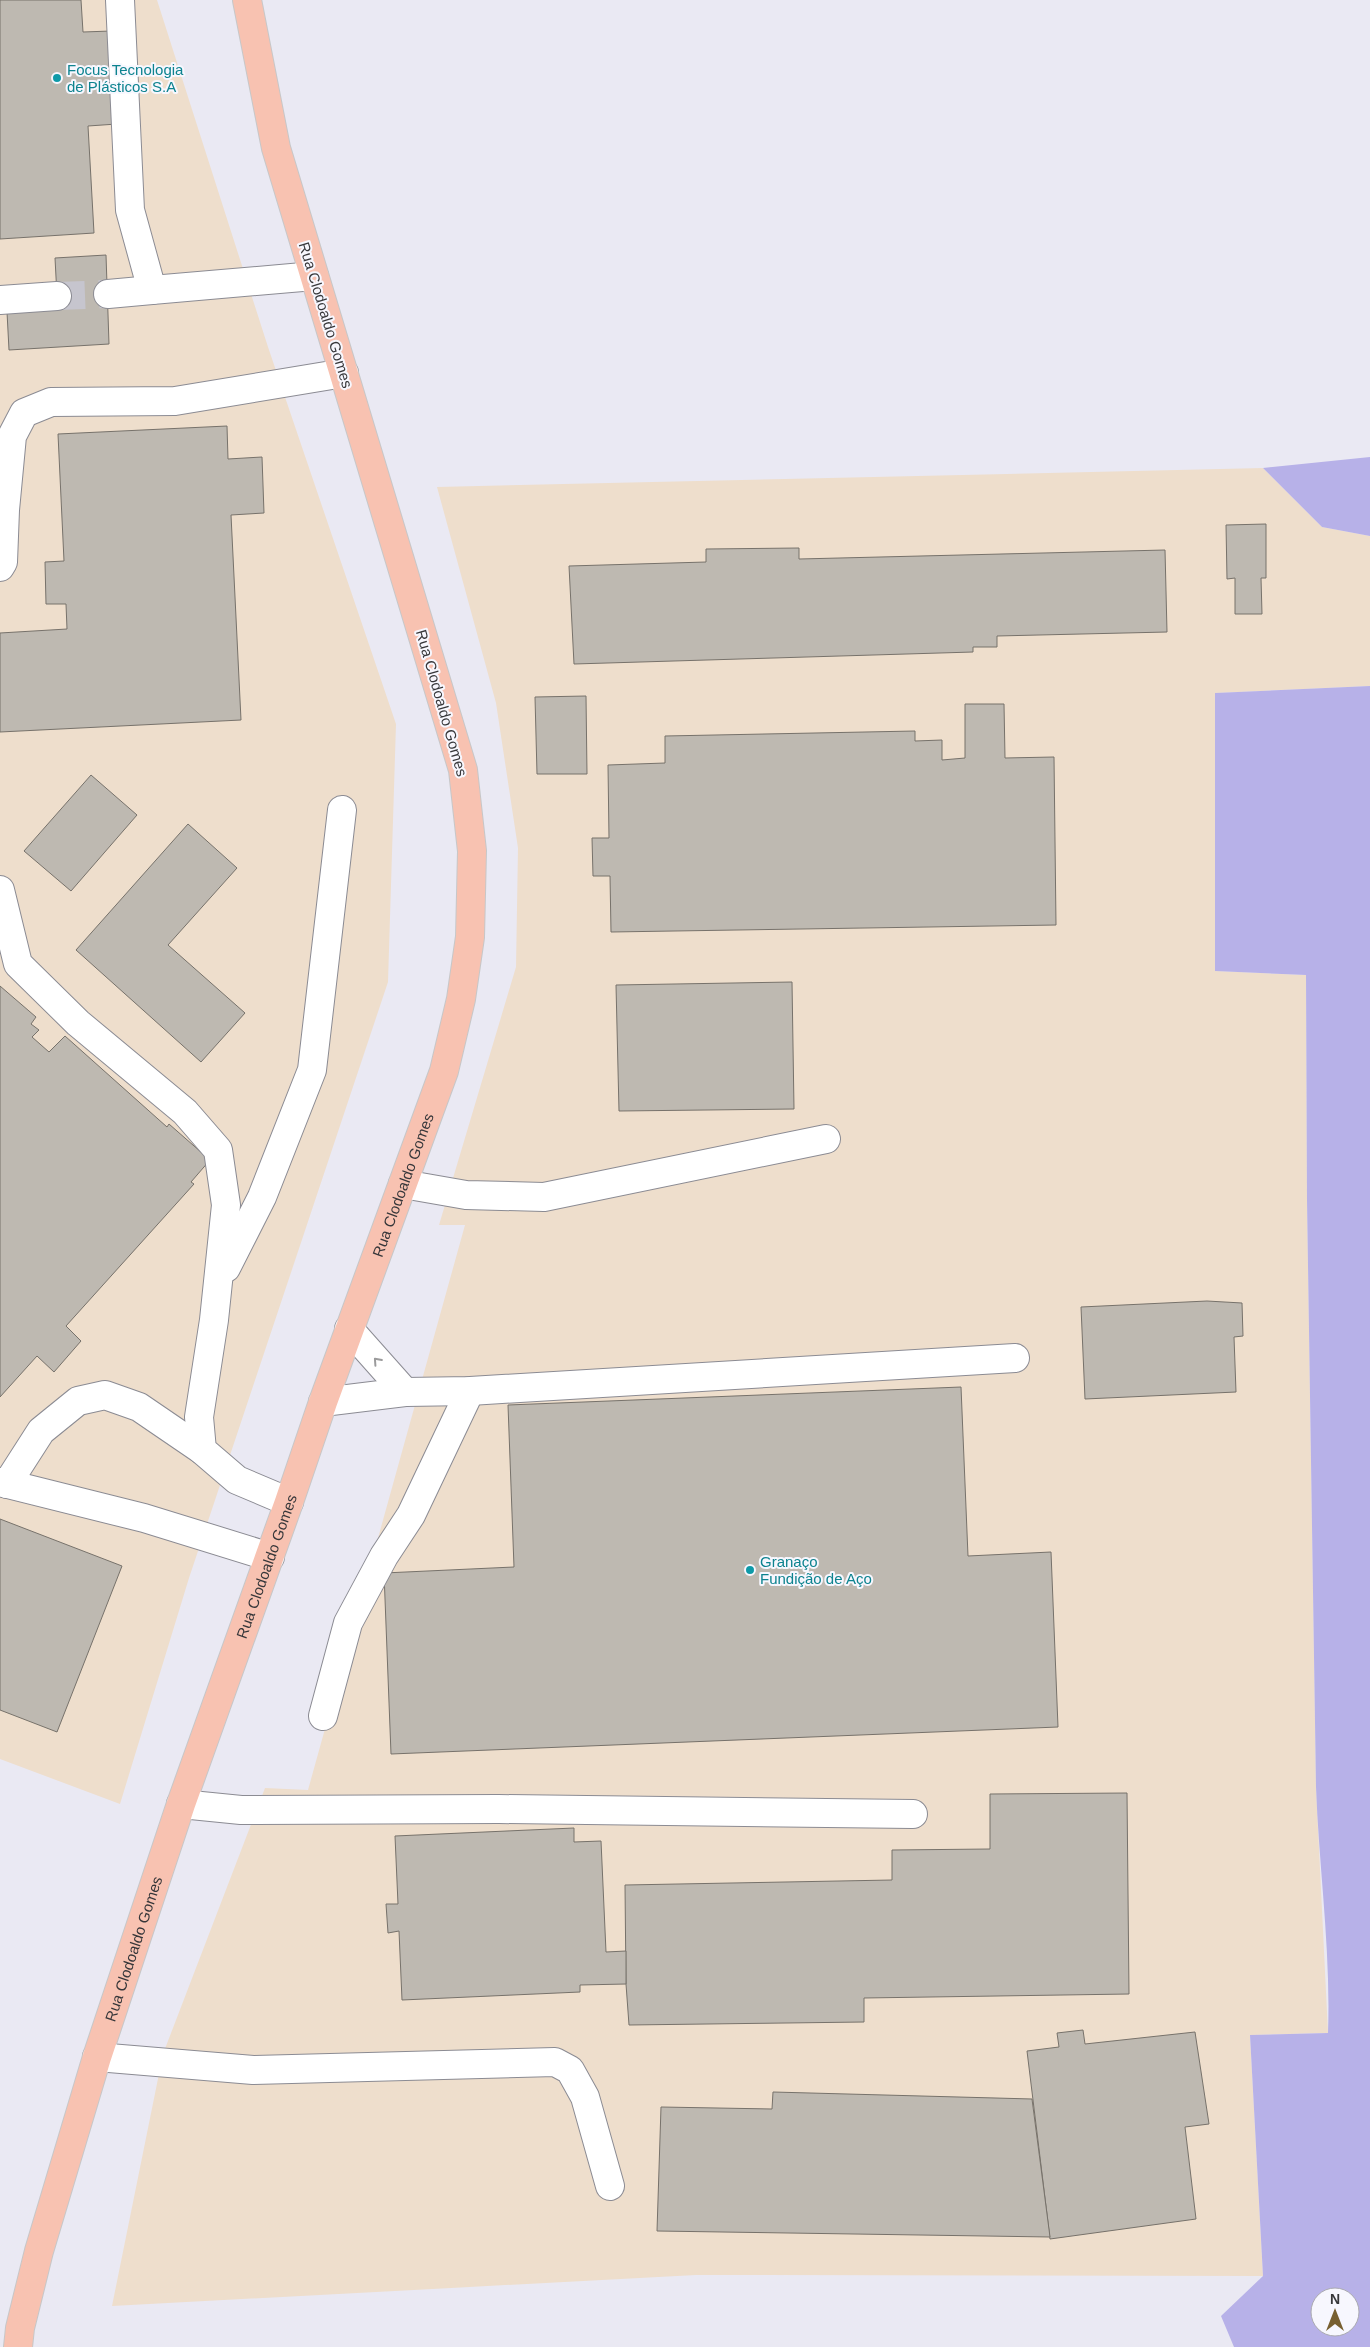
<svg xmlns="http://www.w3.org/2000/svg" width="1370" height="2347" viewBox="0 0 1370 2347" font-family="Helvetica,sans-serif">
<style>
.industrial{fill:#eedecc}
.green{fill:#b7b1e8;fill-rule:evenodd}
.building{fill:#beb9b1;stroke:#77726b}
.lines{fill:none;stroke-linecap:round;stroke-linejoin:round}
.minor-tunnel{stroke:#c6c5ce;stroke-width:28;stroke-dasharray:28 14;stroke-linecap:butt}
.minor-casing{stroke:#8b8b93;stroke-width:30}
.major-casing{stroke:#c7c7c8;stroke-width:30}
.minor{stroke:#fff;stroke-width:28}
.major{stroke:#f8c2b1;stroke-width:28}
.oneway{stroke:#9b9b9c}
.culture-dot{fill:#0f9aa8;stroke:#f7f7fe;stroke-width:2}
.labels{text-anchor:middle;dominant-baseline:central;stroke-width:4;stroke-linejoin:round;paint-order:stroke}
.culture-label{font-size:15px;fill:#0d838f;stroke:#f7f7fe;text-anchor:start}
.street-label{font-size:15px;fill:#37373a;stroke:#f7f7fe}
</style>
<rect width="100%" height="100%" fill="#eae9f3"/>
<g class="industrial">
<polygon points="0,0 157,0 268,347 396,724 388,982 189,1578 120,1804 0,1759"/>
<polygon points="1263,468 1322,527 1370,536 1370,686 1216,693 1216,971 1306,975 1307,1200 1316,1787 1328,2033 1250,2035 1263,2276 696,2275 112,2306 163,2054 265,1788 308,1790 465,1225 439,1225 516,967 518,848 496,703 437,487"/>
</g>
<g class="green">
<polygon points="1370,457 1370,536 1322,527 1263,468"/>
<path d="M1370,686V2347H1234L1221,2316L1263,2276L1250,2035L1328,2033C1331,1951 1319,1869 1316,1787L1307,1200L1306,975L1215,971V693ZM1320,2297H1350V2327H1320Z"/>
</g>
<g class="building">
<polygon points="0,0 81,0 83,32 111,31 117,124 88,126 94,233 0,239"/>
<polygon points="106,255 109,344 9,350 7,312 57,296 55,258"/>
<polygon points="227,426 228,459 262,457 264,513 231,515 241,720 0,732 0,633 67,629 66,604 46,604 45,562 64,561 58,434"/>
<polygon points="1266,524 1266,578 1261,578 1262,614 1235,614 1235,578 1227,579 1226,525"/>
<polygon points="799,548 799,559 1165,550 1167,632 997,636 997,647 973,647 973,652 574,664 569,566 706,562 706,549"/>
<polygon points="586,696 587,774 537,774 535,697"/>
<polygon points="965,704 1004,704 1005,758 1054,757 1056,925 611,932 610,876 593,876 592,838 609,838 608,765 665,763 665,736 915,731 915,741 942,740 942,760 965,758"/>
<polygon points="91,775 137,815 71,891 24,851"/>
<polygon points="188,824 237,868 168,945 245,1013 201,1062 76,950"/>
<polygon points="792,982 794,1109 619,1111 616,985"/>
<polygon points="0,986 36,1017 31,1024 39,1030 32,1037 49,1052 65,1036 167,1127 169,1124 210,1160 191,1182 194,1184 66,1326 81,1341 54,1372 37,1356 0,1397"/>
<polygon points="1207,1301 1242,1303 1243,1336 1234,1337 1236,1392 1085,1399 1081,1307"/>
<polygon points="961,1387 968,1556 1051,1552 1058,1727 391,1754 384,1573 514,1567 508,1405"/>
<polygon points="0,1519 122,1566 57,1732 0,1710"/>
<polygon points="1127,1793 1129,1994 864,1998 864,2022 629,2025 626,1984 625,1885 892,1880 892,1850 990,1849 990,1794"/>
<polygon points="574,1828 574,1842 601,1841 606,1952 626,1951 626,1984 580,1985 580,1992 402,2000 399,1931 388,1933 386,1904 398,1904 395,1836"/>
<polygon points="1083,2030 1085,2044 1195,2032 1209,2124 1185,2127 1196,2219 1050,2239 1027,2051 1059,2047 1057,2033"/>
<polygon points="773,2092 1032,2099 1050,2237 657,2231 661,2107 772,2109"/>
</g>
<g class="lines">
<polyline class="minor-tunnel" points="57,296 108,294"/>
<g class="minor-casing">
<g id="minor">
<polyline points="120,0 130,210 152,290 314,276"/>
<polyline points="108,294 152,290"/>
<polyline points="0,300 57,296"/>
<polyline points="0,567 3,562 5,510 12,436 24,413 51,402 175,401 344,373"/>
<polyline points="0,890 18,964 78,1023 185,1112 218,1150 226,1205 214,1320 199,1417 202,1450 237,1480 289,1502"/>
<polyline points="403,1184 466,1195 544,1197 826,1139"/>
<polyline points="226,1268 262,1197 312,1070 342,810"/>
<polyline points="349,1329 405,1392"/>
<polyline points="323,1402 405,1392 470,1391 1015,1358"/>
<polyline points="0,1482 144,1518 270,1557"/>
<polyline points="7,1484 41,1431 78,1401 105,1395 139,1407 202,1450"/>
<polyline points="323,1716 348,1623 384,1556 411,1515 470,1391"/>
<polyline points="181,1804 241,1810 499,1809 913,1814"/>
<polyline points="97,2057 253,2070 555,2062 570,2070 585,2097 610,2186"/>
</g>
</g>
<g class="major-casing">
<g id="major">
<path id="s1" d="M18,2347L20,2328L39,2251L97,2057L181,1804L289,1502L323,1402L444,1071L461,999L470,937L472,851L463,770L276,148L247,0"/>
</g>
</g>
<use href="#minor" class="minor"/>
<use href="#major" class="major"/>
</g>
<defs><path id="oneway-chevron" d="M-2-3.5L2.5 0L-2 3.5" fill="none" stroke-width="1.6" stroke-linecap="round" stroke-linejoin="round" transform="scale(1.25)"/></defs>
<use class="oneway" href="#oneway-chevron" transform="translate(377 1361) rotate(-132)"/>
<g class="culture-dot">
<circle cx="57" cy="78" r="5"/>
<circle cx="750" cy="1570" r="5"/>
</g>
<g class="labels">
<g class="culture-label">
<text x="67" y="69">Focus Tecnologia<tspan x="67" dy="17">de Plásticos S.A</tspan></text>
<text x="760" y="1561">Granaço<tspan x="760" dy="17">Fundição de Aço</tspan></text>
</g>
<g class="street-label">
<text transform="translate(326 315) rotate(73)">Rua Clodoaldo Gomes</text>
<text transform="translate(442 703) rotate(74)">Rua Clodoaldo Gomes</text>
<text stroke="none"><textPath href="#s1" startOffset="1225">Rua Clodoaldo Gomes</textPath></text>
<text stroke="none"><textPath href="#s1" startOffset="820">Rua Clodoaldo Gomes</textPath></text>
<text stroke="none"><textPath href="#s1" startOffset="415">Rua Clodoaldo Gomes</textPath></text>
</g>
</g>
<g transform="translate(1335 2312)"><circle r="24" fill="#f7f7fe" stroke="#aaaab0"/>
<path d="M0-4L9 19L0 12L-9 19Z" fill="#786031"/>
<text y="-8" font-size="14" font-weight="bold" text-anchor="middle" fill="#37373a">N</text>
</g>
</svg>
